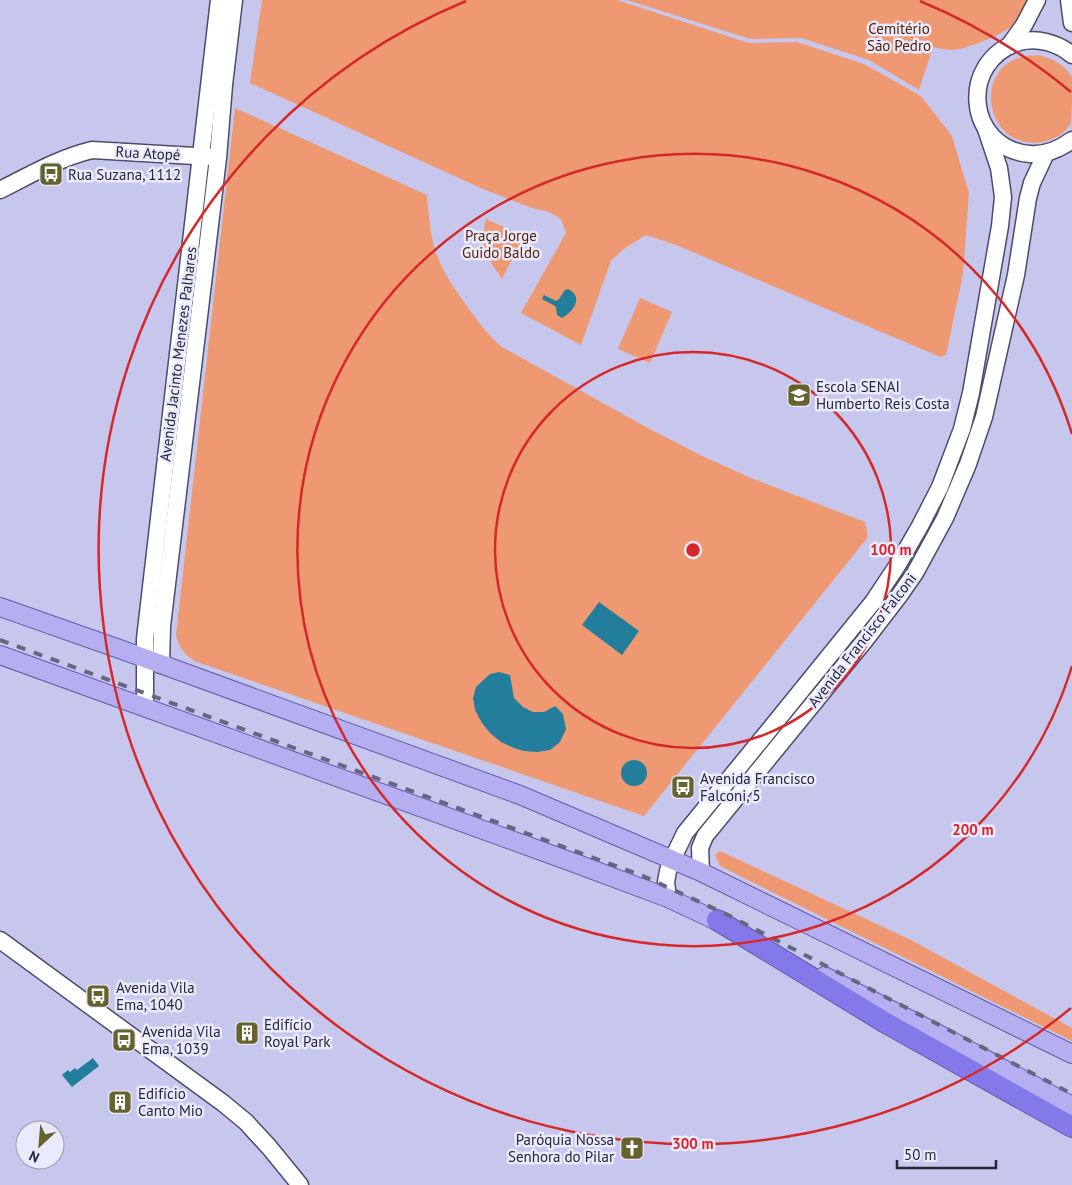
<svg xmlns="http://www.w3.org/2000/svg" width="1072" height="1185" viewBox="0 0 1072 1185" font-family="'PT Sans',sans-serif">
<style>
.green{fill:#ef9972}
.water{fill:#237e9c}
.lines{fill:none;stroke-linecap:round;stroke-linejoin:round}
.secondary-casing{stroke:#4c4b6c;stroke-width:19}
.primary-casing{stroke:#625caa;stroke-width:20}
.highway-casing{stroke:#625caa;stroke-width:22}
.secondary{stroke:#fff;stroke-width:16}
.primary{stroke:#b5aff2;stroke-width:18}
.highway{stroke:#8379e9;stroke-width:20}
.rail{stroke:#66667e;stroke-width:4;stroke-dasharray:9 9;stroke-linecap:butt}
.ring{fill:none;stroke:#d62828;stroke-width:2.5}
.labels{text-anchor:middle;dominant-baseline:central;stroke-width:5;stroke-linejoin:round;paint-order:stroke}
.park-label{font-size:15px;fill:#582204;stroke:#e9eafe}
.street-label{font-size:15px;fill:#262635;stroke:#e9eafe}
.poi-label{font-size:15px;fill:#262635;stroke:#e9eafe;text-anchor:start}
.centre{fill:#d62828;stroke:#e9eafe;stroke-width:2.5}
.ring-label{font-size:15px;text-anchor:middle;font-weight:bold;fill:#d62828;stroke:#e9eafe;stroke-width:5;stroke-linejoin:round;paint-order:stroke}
</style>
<rect width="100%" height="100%" fill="#c7c7ee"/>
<g class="green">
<polygon points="262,0 617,0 749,43 797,42 864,64 921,96 952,136 969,193 963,274 946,355 940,357 931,353 676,245 646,235 625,248 611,261 581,345 521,313 566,233 561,219 549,212 532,208 483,189 250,83"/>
<path d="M627,0H1030C1027,7 1024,15 1019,20C1008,33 969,49 952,50C946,50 939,48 933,47L919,90L869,60L801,38L750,39Z"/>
<path d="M1038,55C1053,59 1064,64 1072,77C1072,86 1072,117 1071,123C1066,133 1053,140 1043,142C984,152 971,65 1026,56C1030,55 1034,56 1038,55Z"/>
<path d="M235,108L427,195C429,219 431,246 442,267C449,282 460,296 469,309C479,323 489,336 502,347L648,428L702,456L751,478L865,522L868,537L644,816L197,662C185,656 179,648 176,635Z"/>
<path d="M486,219L524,236L502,279C486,255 479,249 486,219Z"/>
<polygon points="640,298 672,312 650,363 618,349"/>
<polygon points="720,851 911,940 1072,1028 1072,1041 720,866 715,855"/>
</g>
<g class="water">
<path d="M568,289C584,297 574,311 562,318L557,315L556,308L555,306L542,299L544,295L556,301L559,299L565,290Z"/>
<polygon points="599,602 639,631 622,655 582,625"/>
<polygon points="499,672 510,675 514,698 523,707 533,712 544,712 555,706 563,714 566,729 560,742 550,750 537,752 524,751 514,748 501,742 490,733 482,723 475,710 473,698 476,687 490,674"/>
<circle cx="634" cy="773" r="13"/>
<polygon points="93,1058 99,1066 72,1087 62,1075 68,1070 70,1072 75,1068 77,1070"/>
</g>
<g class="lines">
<g class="secondary-casing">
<g id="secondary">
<polyline points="1069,0 1072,23"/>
<polyline points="1009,46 1024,25 1037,0"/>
<path d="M1072,55C1058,43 1037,37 1019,42C958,61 966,149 1030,154C1045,155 1060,149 1072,140"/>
<path d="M0,190C30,175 59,158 92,150L212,157"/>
<polyline points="161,665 162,626 218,158 224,85 234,0"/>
<polyline points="145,707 145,639 219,0"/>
<polyline points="701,872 700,848 705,836 866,639 899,596 915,573 945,518 968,464 984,417 1016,275 1028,198 1032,183 1046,153"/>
<polyline points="668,898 666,882 668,871 672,860 685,833 770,729 873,602 897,566 920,526 940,487 962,429 971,393 1000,226 1003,197 999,168 986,129"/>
<polyline points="0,940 223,1103 246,1122 269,1147 300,1185"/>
</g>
</g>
<g class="primary-casing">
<g id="primary">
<polyline points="0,607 125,651 520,795 701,872 1072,1054"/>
<polyline points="0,655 580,865 668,898 728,926"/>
<polyline points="824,976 946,1038 1072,1106"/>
</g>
</g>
<g class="highway-casing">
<polyline id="highway" points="717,920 886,1023 1072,1127"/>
</g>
<use href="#secondary" class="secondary"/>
<use href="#primary" class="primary"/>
<use href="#highway" class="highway"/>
<polyline class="rail" points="0,640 643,876 728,915 1072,1094"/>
</g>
<g class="ring">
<circle cx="693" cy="550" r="198"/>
<path d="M1072 666A396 396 0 1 1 1072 434"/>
<path d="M1071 1008A594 594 0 1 1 466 1M920 1A594 594 0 0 1 1071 92"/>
</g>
<defs>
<g id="bus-square" transform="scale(1.25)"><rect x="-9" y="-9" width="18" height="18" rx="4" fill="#66622e" stroke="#e9eafe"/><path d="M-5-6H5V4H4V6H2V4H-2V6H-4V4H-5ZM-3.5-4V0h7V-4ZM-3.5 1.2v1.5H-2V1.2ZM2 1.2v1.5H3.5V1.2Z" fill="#fff"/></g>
<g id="university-square" transform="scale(1.25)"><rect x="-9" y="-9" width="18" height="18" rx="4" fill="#66622e" stroke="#e9eafe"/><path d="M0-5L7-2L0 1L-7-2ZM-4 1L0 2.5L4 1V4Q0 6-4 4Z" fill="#fff"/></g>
<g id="building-square" transform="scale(1.25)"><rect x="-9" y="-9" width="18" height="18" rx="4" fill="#66622e" stroke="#e9eafe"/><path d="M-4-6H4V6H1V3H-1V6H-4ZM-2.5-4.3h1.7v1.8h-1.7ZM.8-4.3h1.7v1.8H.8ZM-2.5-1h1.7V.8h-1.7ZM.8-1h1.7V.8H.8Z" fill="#fff"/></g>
<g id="church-square" transform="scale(1.25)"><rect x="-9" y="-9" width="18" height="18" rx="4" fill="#66622e" stroke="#e9eafe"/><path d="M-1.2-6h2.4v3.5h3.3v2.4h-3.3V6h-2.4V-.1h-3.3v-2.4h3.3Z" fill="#fff"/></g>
</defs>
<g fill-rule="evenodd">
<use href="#bus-square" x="51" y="174"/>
<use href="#university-square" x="799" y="395"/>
<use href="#bus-square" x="683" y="787"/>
<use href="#bus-square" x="98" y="996"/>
<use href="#building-square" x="247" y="1033"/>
<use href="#bus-square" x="124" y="1040"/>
<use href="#building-square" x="120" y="1102"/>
<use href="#church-square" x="632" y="1148"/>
</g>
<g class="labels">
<g class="park-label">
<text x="899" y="28">Cemitério<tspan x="899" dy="17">São Pedro</tspan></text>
<text x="501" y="235">Praça Jorge<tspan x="501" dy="17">Guido Baldo</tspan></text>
</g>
<g class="street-label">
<text transform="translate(148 153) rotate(3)">Rua Atopé</text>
<text transform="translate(178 354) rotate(-83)">Avenida Jacinto Menezes Palhares</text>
<text transform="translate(862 640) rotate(-52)">Avenida Francisco Falconi</text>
</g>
<g class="poi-label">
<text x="68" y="174">Rua Suzana, 1112</text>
<text x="816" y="386">Escola SENAI<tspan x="816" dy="17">Humberto Reis Costa</tspan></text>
<text x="700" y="778">Avenida Francisco<tspan x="700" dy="17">Falconi, 5</tspan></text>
<text x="116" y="987">Avenida Vila<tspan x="116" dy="17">Ema, 1040</tspan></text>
<text x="264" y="1024">Edifício<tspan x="264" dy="17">Royal Park</tspan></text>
<text x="142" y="1031">Avenida Vila<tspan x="142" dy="17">Ema, 1039</tspan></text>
<text x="138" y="1093">Edifício<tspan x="138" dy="17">Canto Mio</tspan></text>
<text x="614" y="1139" text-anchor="end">Paróquia Nossa<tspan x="614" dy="17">Senhora do Pilar</tspan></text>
</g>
</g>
<circle cx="693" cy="550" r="8" class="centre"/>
<g class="ring-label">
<text x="891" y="555">100 m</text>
<text x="973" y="835">200 m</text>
<text x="693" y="1149">300 m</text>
</g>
<g transform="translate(40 1145) rotate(206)"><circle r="24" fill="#e9eafe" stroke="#9b9cae"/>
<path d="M0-4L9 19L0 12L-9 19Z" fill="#66622e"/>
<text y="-8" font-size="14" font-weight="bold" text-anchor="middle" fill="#262635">N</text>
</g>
<path d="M897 1160v8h99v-8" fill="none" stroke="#262635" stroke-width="2.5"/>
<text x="904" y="1160" font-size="15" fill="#262635" stroke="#e9eafe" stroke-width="4" paint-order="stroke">50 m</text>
</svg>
